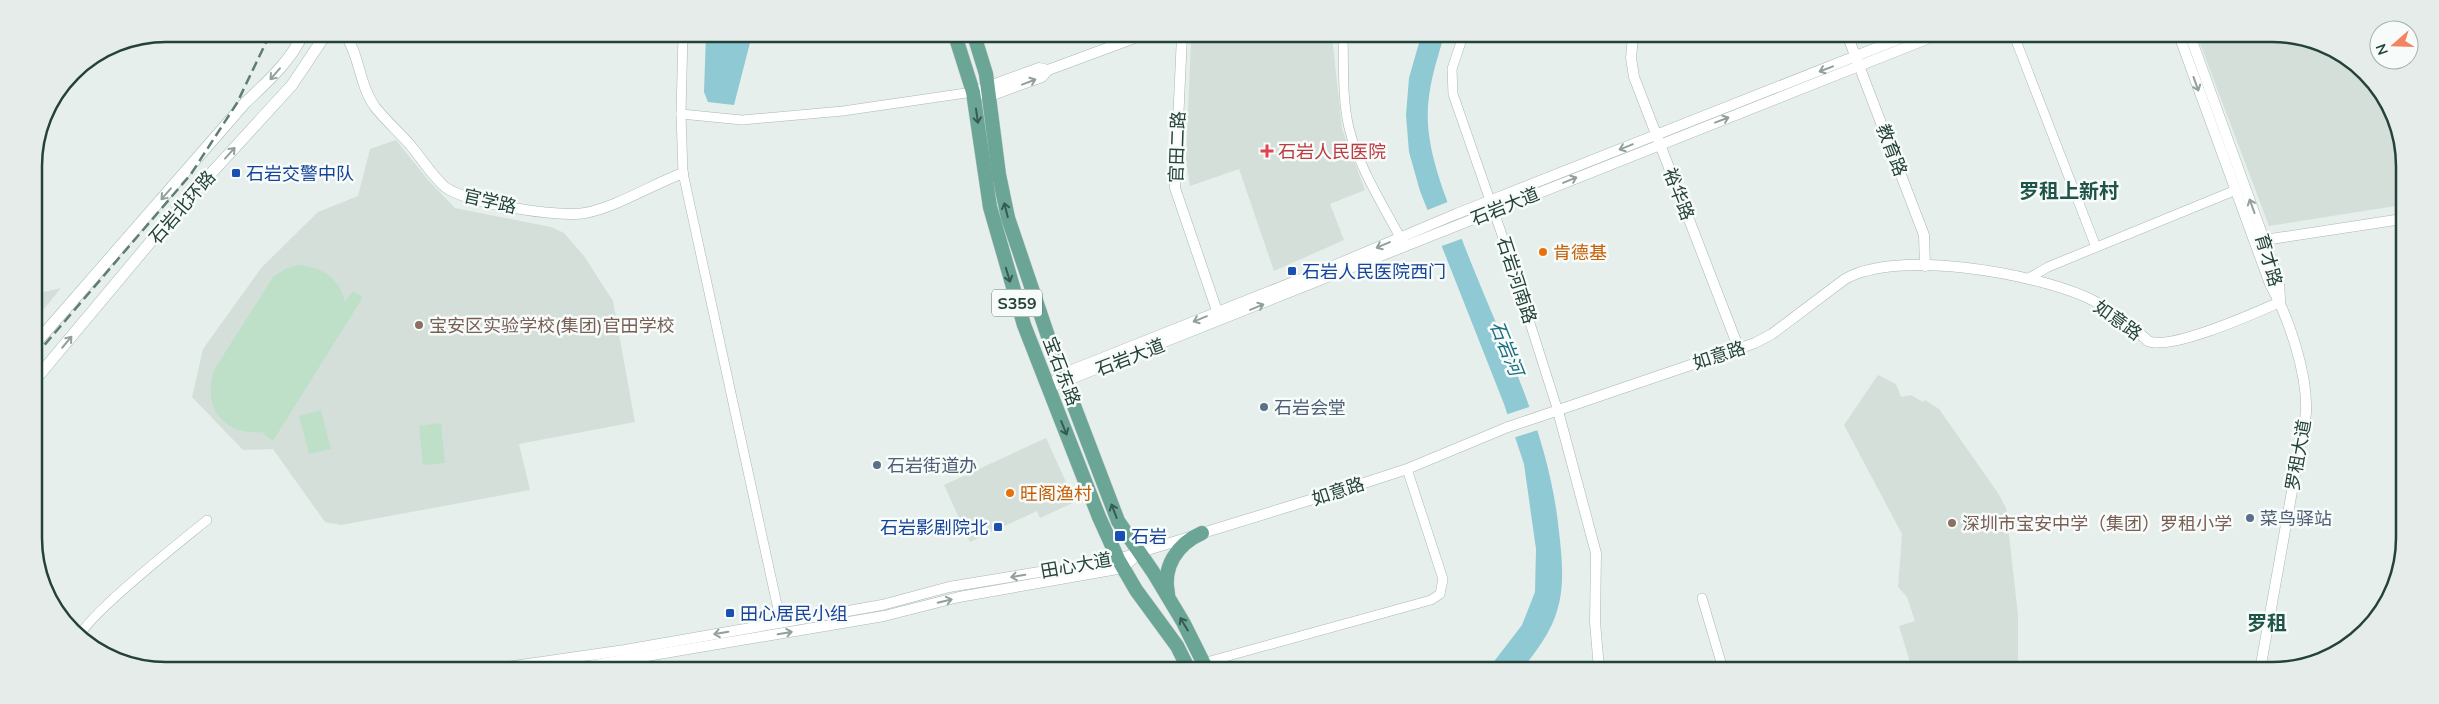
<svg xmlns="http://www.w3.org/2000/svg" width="2439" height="704" viewBox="0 0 2439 704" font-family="Mulish,'Noto Sans SC',sans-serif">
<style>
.built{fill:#d4dfda}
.green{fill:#bfe0c8}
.water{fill:#8ec9d4}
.pier{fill:#e6efeb}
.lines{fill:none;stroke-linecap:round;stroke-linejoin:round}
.minor-casing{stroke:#a8b8b2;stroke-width:10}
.tertiary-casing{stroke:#a8b8b2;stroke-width:11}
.secondary-casing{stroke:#a4bbb3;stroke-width:12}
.primary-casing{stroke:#c2cac8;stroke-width:15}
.minor{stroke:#fff;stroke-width:9}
.tertiary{stroke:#fff;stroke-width:10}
.secondary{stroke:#fff;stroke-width:11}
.primary{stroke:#6aa596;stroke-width:14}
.rail{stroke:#5f7d75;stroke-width:2.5;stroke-dasharray:10 5;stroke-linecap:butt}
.tertiary-bridge-casing{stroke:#a8b8b2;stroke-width:11;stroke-linecap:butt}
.tertiary-bridge{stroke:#fff;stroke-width:10}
.oneway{stroke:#92a09c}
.oneway2{stroke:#365b51}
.health-dot{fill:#e0444e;stroke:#f7fbf9;stroke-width:2}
.transit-dot{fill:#1a4fb4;stroke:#f7fbf9;stroke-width:2}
.food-dot{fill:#e8710a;stroke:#f7fbf9;stroke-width:2}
.education-dot{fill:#8d6e63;stroke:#f7fbf9;stroke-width:2}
.service-dot{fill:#5c6f8a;stroke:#f7fbf9;stroke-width:2}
.labels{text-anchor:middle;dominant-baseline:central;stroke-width:5;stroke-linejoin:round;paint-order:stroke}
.shield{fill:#f7fbf9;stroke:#637a73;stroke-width:1}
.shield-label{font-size:16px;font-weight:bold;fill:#24423a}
.street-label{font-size:18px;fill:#24423a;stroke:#f7fbf9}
.health-label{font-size:18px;fill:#be3a42;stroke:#f7fbf9;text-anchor:start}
.transit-label{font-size:18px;fill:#164399;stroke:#f7fbf9;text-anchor:start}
.food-label{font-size:18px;fill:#c56008;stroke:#f7fbf9;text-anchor:start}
.education-label{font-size:18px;fill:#785e54;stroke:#f7fbf9;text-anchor:start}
.service-label{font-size:18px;fill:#4e5e75;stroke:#f7fbf9;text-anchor:start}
.water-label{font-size:19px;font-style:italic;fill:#1c6f80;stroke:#f7fbf9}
.quarter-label{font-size:20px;font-weight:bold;fill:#1f5548;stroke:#f7fbf9}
.rim{fill:none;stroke:#24423a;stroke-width:2.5}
</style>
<rect width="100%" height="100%" fill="#e6efeb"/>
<g class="built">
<polygon points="1199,36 1332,36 1342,129 1365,190 1330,204 1344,240 1274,271 1239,169 1190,186 1186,160 1191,39"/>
<polygon points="2198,38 2307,38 2372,79 2403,141 2402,205 2269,226"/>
<polygon points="396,140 429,181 455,208 551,227 564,233 584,256 613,301 635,422 519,444 530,490 341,525 325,522 273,449 243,450 192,397 203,349 262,267 318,212 358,196 370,149"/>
<polygon points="61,288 35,320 35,294"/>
<polygon points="1878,375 1896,384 1901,397 1911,395 1923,402 1925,400 1939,409 1998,493 2006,508 2018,615 2018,669 1912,669 1899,626 1915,621 1907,597 1898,587 1902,534 1844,425"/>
<polygon points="1046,438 1075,502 1040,518 1037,511 970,542 944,485"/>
</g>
<g class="green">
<path d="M299,265C322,267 340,278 345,302L353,291L363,297L273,441L263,434L264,432C224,436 202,409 214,370L273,277L285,269Z"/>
<polygon points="321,410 331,449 309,454 299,416"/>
<polygon points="441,423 445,463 423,465 419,426"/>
</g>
<g class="water">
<polygon points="706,35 752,35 734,105 708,102 704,92"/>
<path d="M1421,36H1444C1435,66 1426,93 1428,125C1431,164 1447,200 1461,237C1498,335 1549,427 1559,532C1562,558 1565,586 1557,611C1551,632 1536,652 1522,669L1489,668L1522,625L1535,592L1536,549L1524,464L1504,404L1420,191L1409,152L1406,115L1409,78Z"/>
</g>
<g class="pier">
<polygon points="1450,201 1464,238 1439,247 1425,211"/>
<polygon points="1532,406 1541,429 1513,438 1505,415"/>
</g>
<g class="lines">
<g class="minor-casing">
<g id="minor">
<polyline points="683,35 681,114 683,173 781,623"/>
<path d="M1343,36C1344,67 1342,99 1349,128C1359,169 1384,206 1403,243"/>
<polyline points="1463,36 1452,69 1453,94 1501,232 1558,411"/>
<polyline points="2015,38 2096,247"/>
<polyline points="681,114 742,120 843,111 973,92"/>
<polyline points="2029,278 2048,267 2236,190"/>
<polyline points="1702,598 1723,669"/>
<path d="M80,636C87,615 184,539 207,520"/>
<polyline points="1203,663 1431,600 1440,594 1443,579 1407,469"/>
</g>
</g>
<g class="tertiary-casing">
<g id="tertiary">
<path d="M345,34C360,56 359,85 375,107C386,121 400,133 411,146C422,159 432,176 445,187C466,203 559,218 585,213C619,206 651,185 683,173"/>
<polyline points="1182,36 1175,188 1217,311"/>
<polyline points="1633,37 1631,58 1634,77 1739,349"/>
<polyline points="1848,37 1924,235 1925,266"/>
<path d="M2180,38L2270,284C2289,318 2308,375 2306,413L2260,670"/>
<polyline points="2191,38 2279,281 2280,299"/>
<polyline points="973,92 1039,68 1048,70 1140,36"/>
<polyline points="983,94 990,96 1042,77 1048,70"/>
<polyline points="2258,241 2402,219"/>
<polyline points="1057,378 1062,374 1326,269 1456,214 1904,37"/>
<polyline points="1048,388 1932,37"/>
<polyline points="1558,411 1596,553 1595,622 1599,669"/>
<path d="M1541,416L1755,343L1772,334L1845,279C1899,249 2031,273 2086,297C2110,308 2129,323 2148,341C2171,351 2255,313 2280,302"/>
<polyline points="507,667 625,650 882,605 949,587 1118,559 1349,488 1407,469 1508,427"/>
<polyline points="582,667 884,616 959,597 1123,568 1139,553"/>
</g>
</g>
<g class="secondary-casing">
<g id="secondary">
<path d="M35,344L245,103C267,82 290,62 303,34"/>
<polyline points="35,380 173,215 292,85 326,34"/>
</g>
</g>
<g class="primary-casing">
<g id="primary">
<polyline points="955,35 973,92 990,207 1024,325 1099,517 1118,559 1136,590 1177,646 1188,668"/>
<polyline points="974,35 986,74 999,175 1008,218 1052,348 1118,521 1153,572 1183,622 1206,668"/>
<path d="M1168,594C1162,567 1177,544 1202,533"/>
</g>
</g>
<use href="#minor" class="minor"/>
<use href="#tertiary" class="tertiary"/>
<use href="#secondary" class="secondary"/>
<use href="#primary" class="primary"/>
<polyline class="rail" points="35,356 191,174 237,103 270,34"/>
<g class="tertiary-bridge-casing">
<polyline id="tertiary-bridge" points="1508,427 1541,416"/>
</g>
<use href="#tertiary-bridge" class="tertiary-bridge"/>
</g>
<defs><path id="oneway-shaft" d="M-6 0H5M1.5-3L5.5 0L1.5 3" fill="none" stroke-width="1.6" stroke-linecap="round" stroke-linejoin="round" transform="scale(1.25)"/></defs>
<g class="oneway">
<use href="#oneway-shaft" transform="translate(1826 69) rotate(159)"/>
<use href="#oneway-shaft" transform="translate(275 74) rotate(131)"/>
<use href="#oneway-shaft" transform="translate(1029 82) rotate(-21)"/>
<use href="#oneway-shaft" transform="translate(2196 84) rotate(70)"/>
<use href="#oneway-shaft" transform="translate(1722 120) rotate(-21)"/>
<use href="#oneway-shaft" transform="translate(1626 147) rotate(158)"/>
<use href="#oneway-shaft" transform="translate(230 153) rotate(-48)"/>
<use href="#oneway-shaft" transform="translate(1570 180) rotate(-22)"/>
<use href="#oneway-shaft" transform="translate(166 194) rotate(131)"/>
<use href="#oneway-shaft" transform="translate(2252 206) rotate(-110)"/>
<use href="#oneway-shaft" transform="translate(1383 245) rotate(157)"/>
<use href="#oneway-shaft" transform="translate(1257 307) rotate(-22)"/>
<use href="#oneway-shaft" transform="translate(1200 319) rotate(158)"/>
<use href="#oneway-shaft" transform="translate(67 342) rotate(-50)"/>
<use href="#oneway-shaft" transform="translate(1018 576) rotate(170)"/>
<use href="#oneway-shaft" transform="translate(945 601) rotate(-14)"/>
<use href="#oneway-shaft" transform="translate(721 633) rotate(170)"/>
<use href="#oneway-shaft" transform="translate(785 633) rotate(-10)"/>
</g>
<g class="oneway2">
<use href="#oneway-shaft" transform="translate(977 116) rotate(82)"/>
<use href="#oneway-shaft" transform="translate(1006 210) rotate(-104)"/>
<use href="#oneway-shaft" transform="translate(1008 275) rotate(73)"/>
<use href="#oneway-shaft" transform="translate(1064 428) rotate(68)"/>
<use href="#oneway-shaft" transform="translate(1114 511) rotate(-111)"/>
<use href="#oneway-shaft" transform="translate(1184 624) rotate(-121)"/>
</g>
<path class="health-dot" d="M1264.5 143.5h5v5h5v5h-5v5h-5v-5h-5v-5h5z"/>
<g class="transit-dot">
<rect x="231" y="168" width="10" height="10" rx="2.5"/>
<rect x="1287" y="266" width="10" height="10" rx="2.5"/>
<rect x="993" y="522" width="10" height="10" rx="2.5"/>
<rect x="1114" y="530" width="12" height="12" rx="2.5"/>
<rect x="725" y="608" width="10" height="10" rx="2.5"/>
</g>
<g class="food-dot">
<circle cx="1543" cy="252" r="5"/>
<circle cx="1010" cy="493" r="5"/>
</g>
<g class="education-dot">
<circle cx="419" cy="325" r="5"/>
<circle cx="1952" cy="523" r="5"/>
</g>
<g class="service-dot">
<circle cx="1264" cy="407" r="5"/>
<circle cx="877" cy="465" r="5"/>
<circle cx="2250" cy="518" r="5"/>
</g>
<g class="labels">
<rect class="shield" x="992" y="289.5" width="50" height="27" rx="4"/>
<g class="shield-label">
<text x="1017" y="303">S359</text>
</g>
<g class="street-label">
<text transform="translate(1177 147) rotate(-88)">官田二路</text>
<text transform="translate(1892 150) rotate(69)">教育路</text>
<text transform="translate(1679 194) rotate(69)">裕华路</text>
<text transform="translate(490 201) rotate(13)">官学路</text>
<text transform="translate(1505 206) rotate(-22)">石岩大道</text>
<text transform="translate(182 207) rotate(-49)">石岩北环路</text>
<text transform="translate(2269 260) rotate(74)">育才路</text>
<text transform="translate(1517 280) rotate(72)">石岩河南路</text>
<text transform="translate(2118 320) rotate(36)">如意路</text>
<text transform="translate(1719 355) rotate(-18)">如意路</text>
<text transform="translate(1130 357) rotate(-21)">石岩大道</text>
<text transform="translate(1062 371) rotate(69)">宝石东路</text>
<text transform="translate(2298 455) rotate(-80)">罗租大道</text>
<text transform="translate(1338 491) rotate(-18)">如意路</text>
<text transform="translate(1076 565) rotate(-10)">田心大道</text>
</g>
<g class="health-label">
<text x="1278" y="151">石岩人民医院</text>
</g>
<g class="transit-label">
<text x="246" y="173">石岩交警中队</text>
<text x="1302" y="271">石岩人民医院西门</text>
<text x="988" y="527" text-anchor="end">石岩影剧院北</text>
<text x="1131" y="536">石岩</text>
<text x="740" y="613">田心居民小组</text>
</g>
<g class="food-label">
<text x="1553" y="252">肯德基</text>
<text x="1020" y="493">旺阁渔村</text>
</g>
<g class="education-label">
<text x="429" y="325">宝安区实验学校(集团)官田学校</text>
<text x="1962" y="523">深圳市宝安中学（集团）罗租小学</text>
</g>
<g class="service-label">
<text x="1274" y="407">石岩会堂</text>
<text x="887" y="465">石岩街道办</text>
<text x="2260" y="518">菜鸟驿站</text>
</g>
<g class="water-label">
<text transform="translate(1507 348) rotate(68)">石岩河</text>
</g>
<g class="quarter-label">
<text x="2069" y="190">罗租上新村</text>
<text x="2267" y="622">罗租</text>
</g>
</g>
<path d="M0 0H2439V704H0ZM166 42H2272A124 124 0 0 1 2396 166V538A124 124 0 0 1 2272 662H166A124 124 0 0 1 42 538V166A124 124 0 0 1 166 42Z" fill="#e6ecea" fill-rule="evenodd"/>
<path class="rim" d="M166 42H2272A124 124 0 0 1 2396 166V538A124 124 0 0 1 2272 662H166A124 124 0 0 1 42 538V166A124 124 0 0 1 166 42Z"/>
<g transform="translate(2394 45) rotate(250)"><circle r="24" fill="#f7fbf9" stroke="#a3b1ad"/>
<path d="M0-4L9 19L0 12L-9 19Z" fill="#f4845f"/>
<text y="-8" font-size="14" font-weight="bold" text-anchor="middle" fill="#24423a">N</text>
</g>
</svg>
